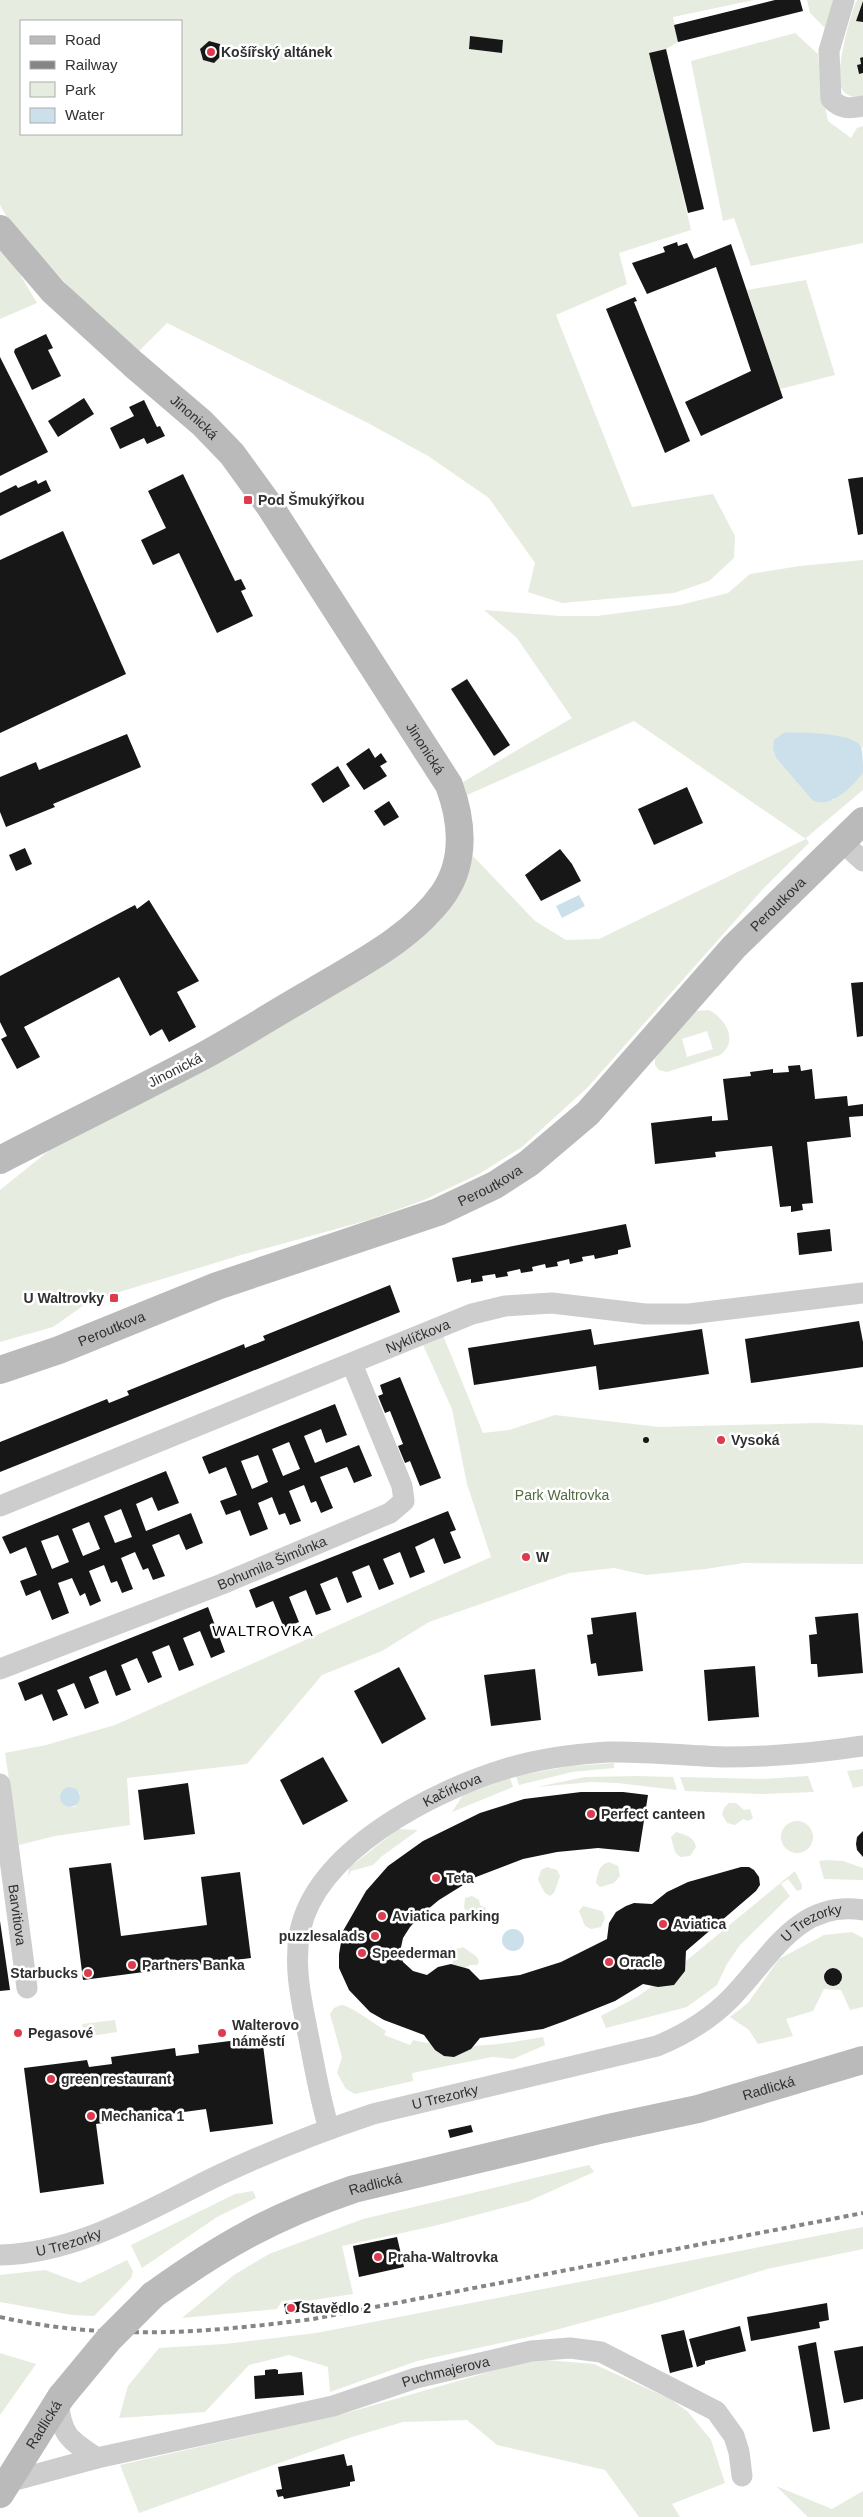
<svg xmlns="http://www.w3.org/2000/svg" width="863" height="2517" viewBox="0 0 863 2517" font-family="Arial,sans-serif">
<style>
.green{fill:#e6ecdf;fill-rule:evenodd}
.water{fill:#cce0eb}
.building{fill:#171717;fill-rule:evenodd}
.lines{fill:none;stroke-linecap:round;stroke-linejoin:round}
.street{stroke:#cdcdcd;stroke-width:21}
.secondary{stroke:#bababa;stroke-width:28}
.rail{stroke:#858585;stroke-width:4;stroke-dasharray:5 4;stroke-linecap:butt}
.secondary-bridge{stroke:#bababa;stroke-width:28}
.poi-dot{fill:#dc3c4d;stroke:#fff;stroke-width:2}
.labels{text-anchor:middle;dominant-baseline:central;stroke-width:5;stroke-linejoin:round;paint-order:stroke}
.poi-label{font-size:14px;font-weight:bold;fill:#303030;stroke:#fff;text-anchor:start}
.street-label{font-size:14px;fill:#303030;stroke:#fff}
.park-label{font-size:14px;fill:#54693f;stroke:#fff}
.neighbourhood-label{font-size:15px;letter-spacing:1px;fill:#000;stroke:#fff}
</style>
<rect width="100%" height="100%" fill="#fff"/>
<g class="green">
<path d="M0,0H754L673,17L678,42L666,49L650,53L691,230L619,253L627,284L556,315L632,507L713,494L735,536L734,558L709,581L674,593L562,603L528,592L535,563L489,498L428,456L368,423L167,323L137,353L96,317L8,219L0,205ZM21,21H181V134H21ZM470,36L503,40L502,53L469,49ZM209,41L220,44L222,54L214,63L203,60L200,49Z"/>
<polygon points="807,0 837,0 825,28 810,13"/>
<path d="M857,0H863L856,20L863,22V57L860,58L861,64L857,65L858,74L862,73L863,76V96C855,98 847,97 842,89C834,76 850,14 857,0Z"/>
<polygon points="795,33 818,54 820,80 828,121 851,138 857,128 863,126 863,243 751,266 734,218 723,221 691,61"/>
<polygon points="0,241 37,303 0,319"/>
<polygon points="806,280 835,375 780,389 747,290"/>
<polygon points="863,560 863,749 861,745 839,736 785,732 773,749 776,758 812,800 833,800 863,773 863,790 806,838 809,843 763,889 588,1087 522,1147 479,1174 424,1200 369,1220 241,1255 90,1301 53,1327 0,1342 0,1190 51,1149 342,988 438,923 460,894 473,856 535,921 566,940 599,939 806,839 634,721 467,795 463,782 572,718 517,638 484,610 560,616 597,616 680,605 728,593 750,574 800,566"/>
<path d="M709,1010C726,1019 739,1041 720,1055L667,1072L659,1070L655,1065V1058L695,1011ZM707,1031L713,1049L687,1057L682,1039Z"/>
<path d="M440,1328L483,1433L509,1430L555,1415L659,1427L817,1423L863,1425V1564L744,1563L705,1569L646,1575L614,1568L569,1573L429,1622L382,1651L322,1675L247,1764L127,1778L130,1825L55,1836L19,1845L5,1753L46,1745L115,1725L491,1557L467,1484L452,1409L419,1336ZM72,1787L80,1793L75,1807H68Z"/>
<polygon points="614,1763 614,1768 572,1772 519,1785 516,1776 571,1766"/>
<polygon points="863,1769 863,1786 853,1788 847,1771"/>
<polygon points="638,1776 673,1777 677,1790 617,1783 591,1782 537,1787 585,1777"/>
<polygon points="808,1776 814,1792 762,1794 685,1791 680,1777 763,1779"/>
<polygon points="510,1778 513,1787 452,1812 463,1795"/>
<polygon points="729,1803 736,1803 744,1810 750,1809 753,1818 748,1821 743,1819 735,1825 727,1823 722,1814 724,1808"/>
<circle cx="797" cy="1837" r="16"/>
<polygon points="398,1829 418,1830 381,1857 373,1865 351,1871 348,1877 349,1868"/>
<path d="M676,1832C685,1835 694,1836 696,1847L690,1856L680,1857L675,1852L671,1837Z"/>
<polygon points="827,1860 843,1861 863,1868 863,1880 824,1879 819,1861"/>
<path d="M609,1862L618,1866L620,1876L614,1883L600,1887L596,1883C598,1875 598,1865 609,1862Z"/>
<polygon points="547,1867 557,1870 560,1876 554,1893 550,1896 545,1893 538,1880 541,1870"/>
<polygon points="795,1871 802,1885 802,1889 797,1891 788,1879 781,1884 790,1896 740,1945 727,1964 717,1985 687,2007 606,2028 601,2016 637,1997 674,1971"/>
<polygon points="472,1896 479,1900 480,1905 486,1908 484,1916 479,1916 475,1912 468,1912 464,1908 465,1898"/>
<polygon points="583,1906 602,1911 605,1918 601,1927 591,1929 585,1926 579,1911"/>
<path d="M852,1932L863,1938V2007L850,2010L841,1990L824,1989L813,2011L786,2019L793,2036L758,2044L749,2030L730,2017L748,2003L779,1959L824,1935ZM834,1968L841,1974V1980L838,1984L829,1985L824,1979C823,1972 827,1968 834,1968Z"/>
<polygon points="463,1947 477,1957 479,1962 477,1965 470,1965 465,1968 453,1964 452,1954 456,1949"/>
<path d="M341,2005C350,2005 376,2025 386,2031L384,2035L410,2045L413,2040C456,2051 500,2045 543,2037L545,2045L513,2059L492,2057L412,2073L413,2081L355,2094L346,2089L337,2073L342,2057L330,2014L334,2008Z"/>
<polygon points="115,2020 117,2032 84,2037 82,2024"/>
<polygon points="589,2165 594,2172 529,2201 434,2226 342,2246 353,2294 307,2301 298,2299 282,2301 277,2309 182,2318 234,2275 269,2254 363,2219"/>
<polygon points="253,2191 256,2198 217,2217 142,2268 131,2245 235,2194"/>
<polygon points="863,2227 863,2249 767,2269 659,2302 533,2336 417,2361 330,2392 328,2367 289,2355 249,2365 205,2412 119,2418 128,2386 159,2348 225,2344 316,2333"/>
<polygon points="127,2260 133,2271 131,2278 94,2316 72,2315 0,2302 0,2275 45,2270 80,2283"/>
<polygon points="0,2353 36,2364 0,2415"/>
<polygon points="534,2359 594,2364 672,2400 688,2412 711,2440 725,2483 672,2504 680,2517 639,2517 605,2470 497,2445 467,2420 403,2422 352,2437 139,2513 120,2465 343,2414"/>
<polygon points="776,2486 832,2509 863,2491 863,2517 808,2517"/>
</g>
<g class="water">
<path d="M785,732C802,733 851,732 861,746C863,752 863,766 863,773C852,787 829,810 812,800L776,758L773,749L774,740Z"/>
<polygon points="579,895 585,906 562,918 556,906"/>
<circle cx="70" cy="1797" r="10"/>
<circle cx="513" cy="1940" r="11"/>
</g>
<g class="building">
<polygon points="775,0 800,0 803,11 678,42 674,25"/>
<polygon points="863,1 863,22 856,21"/>
<polygon points="470,36 503,40 502,53 469,49"/>
<polygon points="209,41 220,44 222,55 214,63 203,60 200,49"/>
<polygon points="666,49 704,209 688,213 649,53"/>
<polygon points="863,57 863,73 859,74 857,65 861,64 860,58"/>
<polygon points="677,242 678,246 687,243 694,259 731,244 783,398 701,436 685,402 751,371 716,267 647,294 632,263 665,252 663,247"/>
<polygon points="635,297 637,301 634,302 690,441 665,453 606,309"/>
<polygon points="46,334 53,348 48,350 61,376 32,390 14,352 15,349"/>
<polygon points="0,357 48,452 0,476"/>
<polygon points="84,398 94,414 58,437 48,421"/>
<polygon points="144,400 157,427 160,426 165,436 147,444 144,438 120,449 110,428 134,416 129,407"/>
<polygon points="183,474 235,581 241,579 246,589 241,591 253,616 217,633 179,553 153,565 141,540 166,528 148,491"/>
<polygon points="863,477 863,534 858,535 848,479"/>
<polygon points="36,480 38,484 46,480 51,491 0,516 0,493 16,485 18,488"/>
<polygon points="63,531 126,674 0,733 0,560"/>
<polygon points="467,679 510,745 494,756 451,689"/>
<polygon points="127,734 141,767 53,804 55,807 6,827 0,812 0,777 36,762 39,770"/>
<polygon points="369,748 375,758 381,753 387,762 380,766 387,776 364,790 346,764"/>
<polygon points="338,766 350,786 323,803 311,784"/>
<polygon points="687,787 703,823 654,845 638,809"/>
<polygon points="389,801 399,817 384,826 374,811"/>
<polygon points="25,848 32,864 16,871 9,855"/>
<polygon points="560,849 572,864 581,881 541,901 525,875"/>
<polygon points="149,900 199,981 177,992 196,1027 169,1042 162,1029 150,1036 119,977 24,1027 40,1057 17,1069 1,1039 7,1036 0,1022 0,976 135,905 137,909"/>
<polygon points="863,982 863,1036 857,1037 851,983"/>
<polygon points="800,1065 801,1071 812,1069 815,1099 847,1096 848,1106 863,1104 863,1116 849,1117 851,1137 807,1142 813,1203 802,1204 803,1210 791,1212 791,1206 780,1207 772,1146 715,1152 716,1157 655,1164 651,1123 712,1116 712,1121 728,1120 723,1079 751,1076 750,1072 773,1069 773,1073 789,1072 788,1066"/>
<polygon points="626,1224 631,1247 618,1250 618,1254 595,1259 594,1255 582,1257 583,1261 570,1264 569,1259 557,1262 558,1266 546,1268 545,1264 532,1267 533,1271 521,1273 520,1269 507,1272 508,1276 496,1278 495,1274 482,1276 483,1281 471,1283 471,1279 457,1282 452,1258"/>
<polygon points="830,1229 832,1251 799,1255 797,1233"/>
<polygon points="390,1285 400,1312 0,1472 0,1442 107,1399 109,1403 129,1395 127,1391 244,1344 245,1348 265,1340 263,1336"/>
<polygon points="859,1321 863,1342 863,1367 751,1383 745,1339"/>
<polygon points="591,1329 594,1345 702,1329 709,1374 599,1390 596,1366 474,1385 468,1348"/>
<polygon points="400,1377 441,1478 420,1486 410,1461 405,1463 398,1446 403,1444 390,1411 385,1413 378,1396 383,1394 380,1385"/>
<path d="M335,1404L347,1435L326,1443L321,1429L304,1436L315,1463L359,1445L372,1476L354,1483L347,1467L320,1477L333,1508L321,1513L316,1501L311,1503L304,1485L289,1491L301,1521L290,1525L285,1513L279,1515L272,1497L258,1503L268,1529L250,1536L240,1510L226,1515L220,1501L237,1495L226,1467L209,1474L202,1457ZM289,1442L300,1469L283,1476L272,1449ZM258,1455L268,1482L252,1489L241,1461Z"/>
<circle cx="646" cy="1440" r="3"/>
<path d="M166,1471L179,1503L158,1511L152,1497L136,1504L146,1531L191,1513L203,1543L186,1550L179,1534L152,1545L165,1576L153,1580L148,1568L143,1570L135,1552L121,1558L133,1589L122,1593L117,1581L111,1583L104,1565L89,1571L101,1601L90,1606L85,1593L80,1596L72,1578L58,1583L69,1613L52,1620L40,1590L26,1596L20,1581L37,1575L26,1547L10,1554L2,1537ZM121,1509L132,1537L115,1543L104,1516ZM89,1522L100,1549L83,1556L72,1529ZM58,1535L69,1562L52,1569L41,1541Z"/>
<polygon points="448,1511 456,1530 450,1532 461,1558 444,1564 434,1538 415,1547 425,1572 410,1578 400,1552 383,1559 394,1584 379,1590 369,1565 352,1572 362,1597 347,1603 337,1577 320,1584 331,1610 316,1615 306,1590 289,1597 299,1622 284,1628 273,1601 256,1608 249,1590"/>
<polygon points="208,1607 225,1652 211,1658 200,1631 183,1638 194,1665 179,1671 169,1645 152,1652 162,1677 148,1683 137,1658 121,1665 131,1690 116,1696 106,1670 89,1677 99,1703 85,1709 74,1683 57,1690 68,1715 53,1721 42,1694 25,1701 18,1683"/>
<polygon points="636,1612 643,1671 598,1676 596,1663 591,1664 587,1635 593,1634 591,1618"/>
<polygon points="858,1613 863,1673 818,1677 817,1664 811,1664 809,1635 817,1634 815,1617"/>
<polygon points="755,1666 759,1717 708,1721 704,1670"/>
<polygon points="399,1667 426,1719 382,1744 354,1691"/>
<polygon points="535,1669 541,1720 491,1726 484,1675"/>
<polygon points="323,1757 348,1801 303,1825 280,1780"/>
<polygon points="188,1783 195,1834 144,1840 138,1790"/>
<polygon points="581,1792 623,1792 648,1795 639,1852 598,1848 557,1852 523,1859 476,1877 439,1900 422,1914 410,1927 403,1938 400,1952 403,1962 413,1971 427,1975 438,1967 451,1964 469,1969 480,1980 520,1975 561,1962 607,1939 609,1923 616,1912 626,1906 634,1903 652,1904 667,1892 688,1882 741,1867 749,1867 754,1870 759,1877 760,1885 756,1891 686,1951 685,1971 674,1985 658,1987 643,1984 615,2001 565,2021 543,2029 480,2038 471,2049 454,2057 444,2056 435,2050 424,2035 384,2020 370,2012 349,1990 339,1968 339,1954 343,1931 366,1891 388,1866 423,1841 480,1813 524,1799"/>
<polygon points="863,1831 863,1857 857,1850 856,1844 857,1837"/>
<polygon points="111,1863 121,1936 207,1925 201,1877 240,1872 251,1958 83,1980 69,1868"/>
<polygon points="0,1921 10,1990 0,1991"/>
<circle cx="833" cy="1977" r="9"/>
<polygon points="262,2037 273,2124 210,2132 206,2109 96,2124 104,2184 40,2193 24,2068 87,2060 89,2067 112,2064 111,2057 175,2048 176,2056 199,2053 198,2045"/>
<polygon points="471,2125 473,2132 450,2138 448,2130"/>
<polygon points="397,2237 404,2267 359,2277 353,2246"/>
<polygon points="302,2301 304,2311 286,2314 284,2304"/>
<polygon points="827,2303 829,2320 819,2322 820,2328 751,2341 747,2317"/>
<polygon points="740,2326 746,2351 705,2361 705,2364 697,2367 689,2339"/>
<polygon points="684,2330 693,2367 670,2373 661,2335"/>
<polygon points="816,2342 830,2429 813,2432 798,2346"/>
<polygon points="863,2346 863,2399 844,2403 834,2351"/>
<polygon points="275,2369 278,2370 278,2374 302,2372 304,2395 255,2399 254,2376 265,2375 265,2370"/>
<polygon points="344,2454 347,2466 352,2465 355,2481 350,2482 350,2486 284,2499 283,2496 278,2497 276,2490 282,2489 278,2467"/>
</g>
<g class="lines">
<g class="street">
<path d="M844,0L829,51L831,99C841,109 849,109 863,106"/>
<polyline points="841,841 863,861"/>
<path id="s1" d="M0,1506L472,1314L505,1306L552,1303L645,1314H689L863,1293"/>
<path id="s2" d="M0,1669L222,1584L390,1513L404,1501L402,1486L352,1364"/>
<path id="s3" d="M0,1784L27,1988"/>
<path id="s4" d="M329,2129C320,2099 315,2069 309,2039C302,2003 293,1968 300,1931C317,1850 433,1791 505,1769C538,1759 574,1754 608,1752C647,1751 687,1756 725,1757C772,1757 817,1753 863,1746"/>
<path id="s5" d="M0,2255C78,2253 146,2211 215,2177C266,2153 319,2132 373,2114L657,2046C684,2035 709,2020 730,1999C770,1959 797,1899 863,1910"/>
<path d="M58,2400C61,2435 69,2440 97,2458"/>
<path id="s6" d="M0,2484L97,2458L333,2406L416,2378L531,2351L570,2348L601,2352L716,2411L734,2436L739,2452L742,2476"/>
</g>
<g class="secondary">
<path id="s7" d="M0,229L53,291L133,364L202,423L232,454L269,505L449,785C462,820 466,860 444,893C412,939 355,966 309,994C274,1014 240,1036 205,1055C137,1091 68,1125 0,1160"/>
<path id="s8" d="M0,1370L59,1350L217,1286L438,1212L495,1185L529,1163L588,1113L734,947L863,821"/>
<path id="s9" d="M153,2295C221,2246 274,2216 354,2189L604,2129L698,2109L863,2060"/>
<path id="s10" d="M0,2494L61,2397"/>
</g>
<path class="rail" d="M0,2317C108,2341 205,2333 313,2319L863,2213"/>
<polyline class="secondary-bridge" points="61,2397 109,2339 153,2295"/>
</g>
<g class="poi-dot">
<circle cx="211" cy="52" r="5"/>
<rect x="243" y="495" width="10" height="10" rx="2.5"/>
<rect x="109" y="1293" width="10" height="10" rx="2.5"/>
<circle cx="721" cy="1440" r="5"/>
<circle cx="526" cy="1557" r="5"/>
<circle cx="591" cy="1814" r="5"/>
<circle cx="436" cy="1878" r="5"/>
<circle cx="382" cy="1916" r="5"/>
<circle cx="663" cy="1924" r="5"/>
<circle cx="375" cy="1936" r="5"/>
<circle cx="362" cy="1953" r="5"/>
<circle cx="609" cy="1962" r="5"/>
<circle cx="132" cy="1965" r="5"/>
<circle cx="88" cy="1973" r="5"/>
<circle cx="18" cy="2033" r="5"/>
<circle cx="222" cy="2033" r="5"/>
<circle cx="51" cy="2079" r="5"/>
<circle cx="91" cy="2116" r="5"/>
<circle cx="378" cy="2257" r="5"/>
<circle cx="291" cy="2308" r="5"/>
</g>
<g class="labels">
<g class="poi-label">
<text x="221" y="52">Košířský altánek</text>
<text x="258" y="500">Pod Šmukýřkou</text>
<text x="104" y="1298" text-anchor="end">U Waltrovky</text>
<text x="731" y="1440">Vysoká</text>
<text x="536" y="1557">W</text>
<text x="601" y="1814">Perfect canteen</text>
<text x="446" y="1878">Teta</text>
<text x="392" y="1916">Aviatica parking</text>
<text x="673" y="1924">Aviatica</text>
<text x="365" y="1936" text-anchor="end">puzzlesalads</text>
<text x="372" y="1953">Speederman</text>
<text x="619" y="1962">Oracle</text>
<text x="142" y="1965">Partners Banka</text>
<text x="78" y="1973" text-anchor="end">Starbucks</text>
<text x="232" y="2025">Walterovo<tspan x="232" dy="16">náměstí</tspan></text>
<text x="28" y="2033">Pegasové</text>
<text x="61" y="2079">green restaurant</text>
<text x="101" y="2116">Mechanica 1</text>
<text x="388" y="2257">Praha-Waltrovka</text>
<text x="301" y="2308">Stavědlo 2</text>
</g>
<g class="street-label">
<text stroke="none"><textPath href="#s7" startOffset="271">Jinonická</textPath></text>
<text stroke="none"><textPath href="#s7" startOffset="676">Jinonická</textPath></text>
<text stroke="none"><textPath href="#s8" startOffset="929">Peroutkova</textPath></text>
<text transform="translate(175 1070) rotate(-27)">Jinonická</text>
<text stroke="none"><textPath href="#s8" startOffset="524">Peroutkova</textPath></text>
<text stroke="none"><textPath href="#s8" startOffset="119">Peroutkova</textPath></text>
<text stroke="none"><textPath href="#s1" startOffset="451">Nyklíčkova</textPath></text>
<text stroke="none"><textPath href="#s2" startOffset="292">Bohumila Šimůnka</textPath></text>
<text stroke="none"><textPath href="#s4" startOffset="416">Kačírkova</textPath></text>
<text stroke="none"><textPath href="#s3" startOffset="132">Barvitiova</textPath></text>
<text stroke="none"><textPath href="#s5" startOffset="894">U Trezorky</textPath></text>
<text stroke="none"><textPath href="#s9" startOffset="655">Radlická</textPath></text>
<text stroke="none"><textPath href="#s5" startOffset="475">U Trezorky</textPath></text>
<text stroke="none"><textPath href="#s9" startOffset="250">Radlická</textPath></text>
<text stroke="none"><textPath href="#s5" startOffset="70">U Trezorky</textPath></text>
<text stroke="none"><textPath href="#s6" startOffset="460">Puchmajerova</textPath></text>
<text stroke="none"><textPath href="#s10" startOffset="82">Radlická</textPath></text>
</g>
<g class="park-label">
<text x="562" y="1495">Park Waltrovka</text>
</g>
<g class="neighbourhood-label">
<text x="263" y="1630">WALTROVKA</text>
</g>
</g>
<rect x="20" y="20" width="162" height="115" fill="#ffffff" stroke="#acacac"/>
<rect x="30" y="36" width="25" height="8" fill="#bababa" stroke="#acacac"/>
<text x="65" y="45" font-size="15" fill="#303030">Road</text>
<rect x="30" y="61" width="25" height="8" fill="#858585" stroke="#acacac"/>
<text x="65" y="70" font-size="15" fill="#303030">Railway</text>
<rect x="30" y="82" width="25" height="15" fill="#e6ecdf" stroke="#acacac"/>
<text x="65" y="95" font-size="15" fill="#303030">Park</text>
<rect x="30" y="108" width="25" height="15" fill="#cce0eb" stroke="#acacac"/>
<text x="65" y="120" font-size="15" fill="#303030">Water</text>
</svg>
